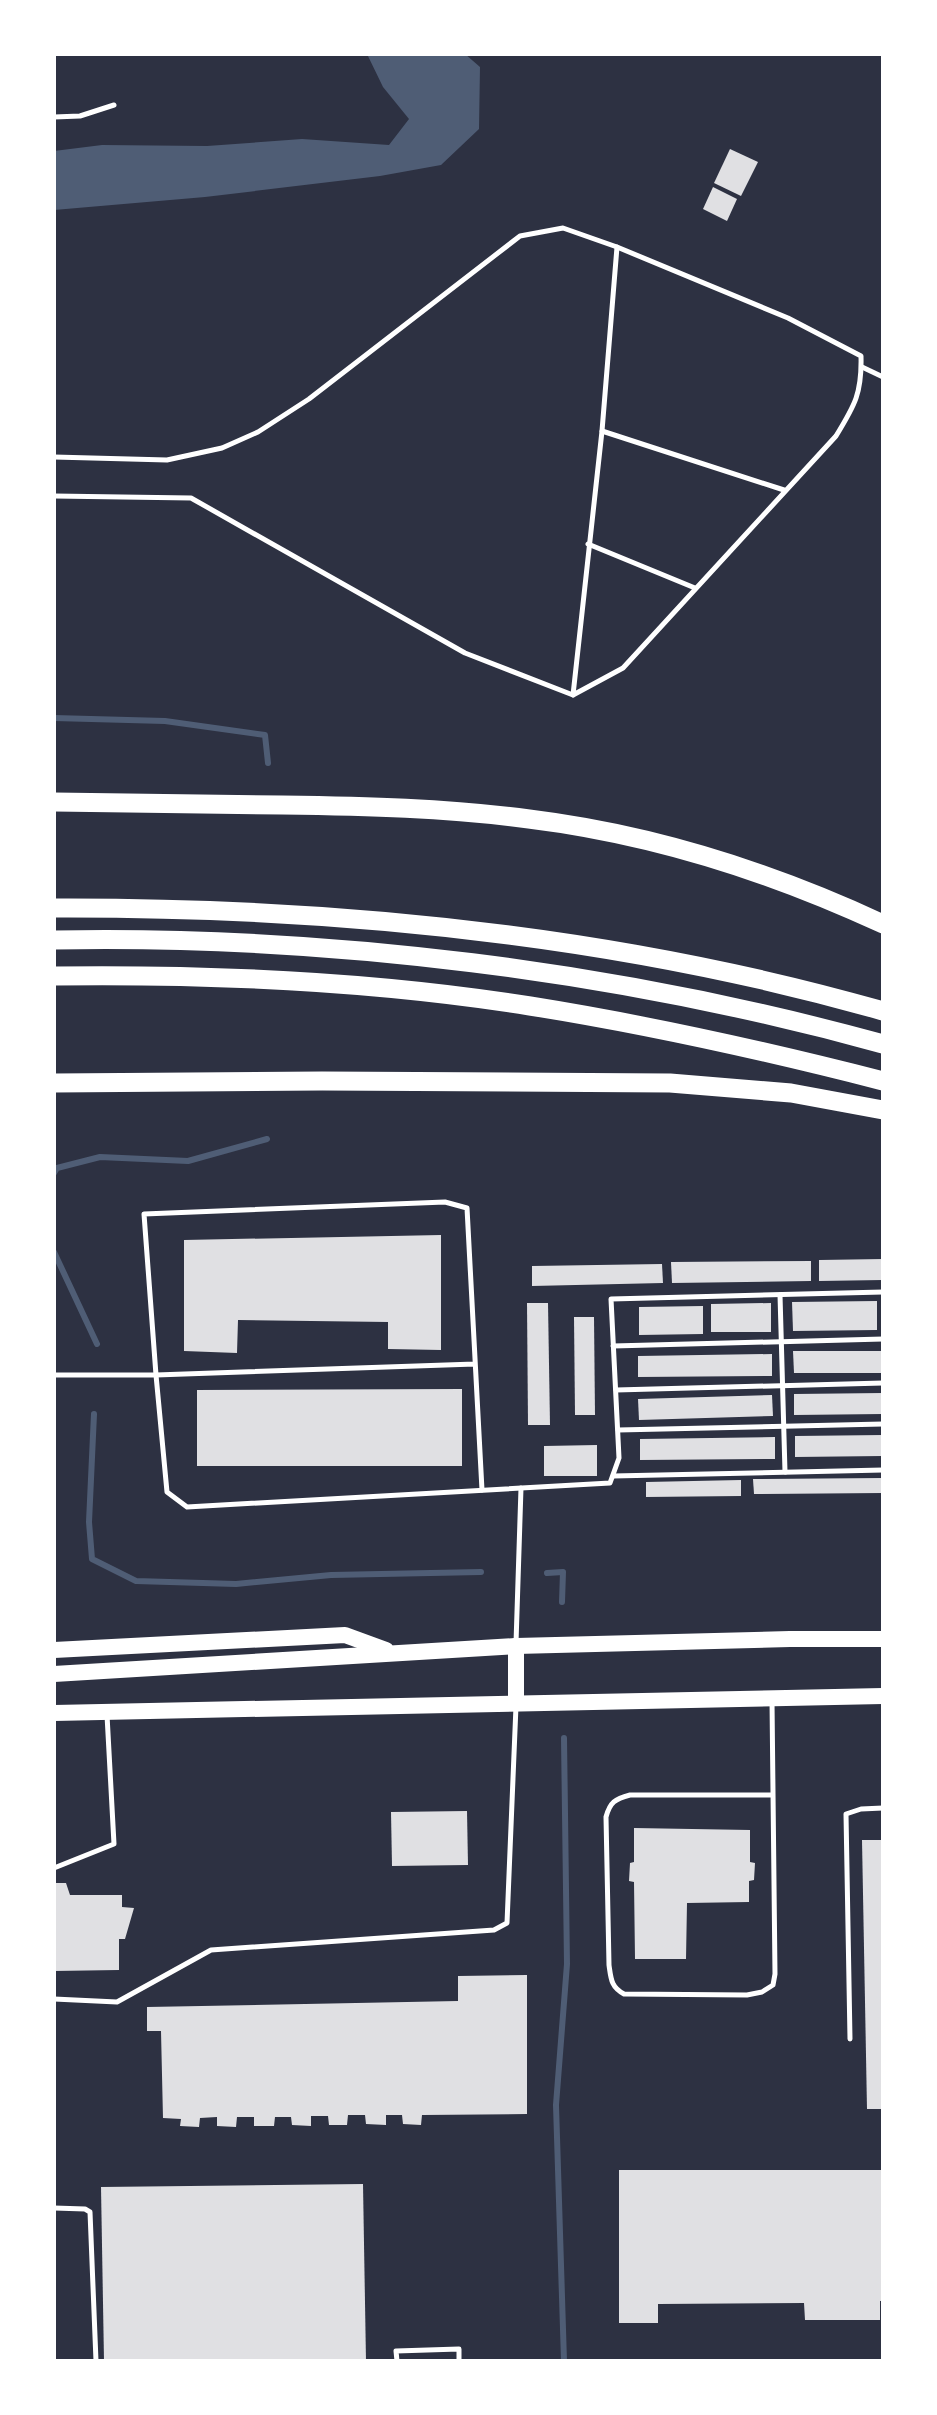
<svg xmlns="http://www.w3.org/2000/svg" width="937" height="2415" viewBox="0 0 937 2415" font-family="Helvetica,sans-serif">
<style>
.water{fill:#4f5d75}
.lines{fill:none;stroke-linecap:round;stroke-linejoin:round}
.stream{stroke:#4f5d75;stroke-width:6}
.building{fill:#e0e0e3}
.service{stroke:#fff;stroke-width:5}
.primary{stroke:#fff;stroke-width:16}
.motorway{stroke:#fff;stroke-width:19}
</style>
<rect width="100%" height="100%" fill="#2d3142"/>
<polygon class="water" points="367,54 465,54 480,67 479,129 441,165 380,176 205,197 54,210 54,151 102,145 207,146 302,139 389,145 409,119 383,87"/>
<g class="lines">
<g class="stream">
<polyline points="54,718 165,721 265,735 268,763"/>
<polyline points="54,1173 57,1168 100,1157 188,1161 267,1139"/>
<polyline points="54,1252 97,1344"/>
<polyline points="94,1414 89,1522 92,1559 136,1581 236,1584 331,1575 481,1572"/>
<polyline points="547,1573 563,1572 562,1602"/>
<polyline points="564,1738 567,1964 556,2105 564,2361"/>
</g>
</g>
<g class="building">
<polygon points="730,149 758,162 741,196 714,183"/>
<polygon points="713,187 737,199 727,221 703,209"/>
<polygon points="441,1235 441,1350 388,1349 388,1322 238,1320 237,1353 184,1351 184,1240"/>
<polygon points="883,1259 883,1280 819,1281 819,1260"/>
<polygon points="811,1261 811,1281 672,1283 671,1262"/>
<polygon points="662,1264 663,1283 532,1286 532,1266"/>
<polygon points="877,1301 877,1330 793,1331 792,1302"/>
<polygon points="527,1303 548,1303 550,1425 528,1425"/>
<polygon points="771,1303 771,1332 711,1332 711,1304"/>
<polygon points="703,1306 703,1334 639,1335 639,1307"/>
<polygon points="574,1317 594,1317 595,1415 575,1415"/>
<polygon points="793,1351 883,1351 883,1373 794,1373"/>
<polygon points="772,1354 772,1376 638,1377 638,1356"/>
<polygon points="462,1389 462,1466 197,1466 197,1390"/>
<polygon points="883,1393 883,1414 794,1415 794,1394"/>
<polygon points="772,1395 773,1416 639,1420 638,1399"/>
<polygon points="883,1435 883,1456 795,1457 795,1436"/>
<polygon points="775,1437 775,1459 640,1460 640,1439"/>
<polygon points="597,1445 597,1476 544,1476 544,1446"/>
<polygon points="883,1478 883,1493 754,1494 753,1479"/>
<polygon points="741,1480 741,1496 646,1497 646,1482"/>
<polygon points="467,1811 468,1865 392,1866 391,1812"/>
<polygon points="634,1828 750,1830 750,1862 755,1863 754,1880 749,1881 749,1902 687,1903 686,1959 635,1959 634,1882 629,1881 630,1863 634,1862"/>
<polygon points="862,1840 883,1840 883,2109 867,2109"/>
<polygon points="54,1883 66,1883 70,1895 122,1895 122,1907 134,1908 125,1939 119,1939 119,1970 54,1971"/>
<polygon points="527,1975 527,2114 422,2115 421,2125 403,2124 402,2115 386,2115 386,2125 366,2124 365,2115 348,2115 347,2125 329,2125 328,2116 311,2116 311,2126 292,2125 291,2117 275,2117 274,2126 254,2126 254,2117 237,2117 236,2127 217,2126 217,2117 200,2118 199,2127 180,2126 181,2119 163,2118 161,2031 147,2031 147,2007 458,2001 458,1976"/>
<polygon points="619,2170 883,2170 883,2301 880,2301 880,2320 805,2320 804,2303 658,2304 658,2323 619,2323"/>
<polygon points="363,2184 366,2361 104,2361 101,2187"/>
</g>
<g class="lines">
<g class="service">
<polyline points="54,117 80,116 114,105"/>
<polyline points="862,367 883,377"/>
<polyline points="602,431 784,490"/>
<path d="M54,457L167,460L222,448L258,432L309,399L520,236L563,228L617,247L788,318L861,356C862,393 855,405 836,436L623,668L573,695L465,653L191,498L54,496"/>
<polyline points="588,544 695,588"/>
<polyline points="573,695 602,431 617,247"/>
<polyline points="780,1295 785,1472"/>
<polyline points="613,1346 883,1339"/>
<polyline points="475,1364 156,1375 144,1214 445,1202 467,1208 482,1490"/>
<polyline points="54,1375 156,1375 167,1492 187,1507 610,1483 619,1458 611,1299 883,1292"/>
<polyline points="616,1390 883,1383"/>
<polyline points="618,1430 883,1424"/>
<polyline points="613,1476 883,1470"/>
<polyline points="516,1643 521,1488"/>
<path d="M772,1701L775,1974L773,1985L762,1992L747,1995L624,1994C611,1987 611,1979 609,1965L606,1817C610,1802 615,1799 630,1795H773"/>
<polyline points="54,1868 114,1844 107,1715"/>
<polyline points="54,1999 117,2002 211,1950 494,1930 507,1923 516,1706"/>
<polyline points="850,2039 846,1814 861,1809 883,1808"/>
<polyline points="54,2208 85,2209 90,2212 96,2361"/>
<polyline points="397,2361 396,2351 459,2349 459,2361"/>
</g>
<g class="primary">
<polyline points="54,1650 345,1635 386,1650"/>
<polyline points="54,1674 516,1646 790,1639 883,1639"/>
<polyline points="516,1703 516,1646"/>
<polyline points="54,1713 883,1696"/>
</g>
<g class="motorway">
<path d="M54,802C130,803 206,804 282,805C365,806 447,808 529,819C651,834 771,872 883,924"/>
<path d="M54,908C332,907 614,934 883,1011"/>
<path d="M54,940C329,935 618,971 883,1044"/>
<path d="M54,976C213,974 373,981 530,1006C649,1025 766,1051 883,1081"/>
<polyline points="54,1083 322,1081 670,1083 791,1093 883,1110"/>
</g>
</g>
<rect width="937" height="2415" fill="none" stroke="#ffffff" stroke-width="112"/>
</svg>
